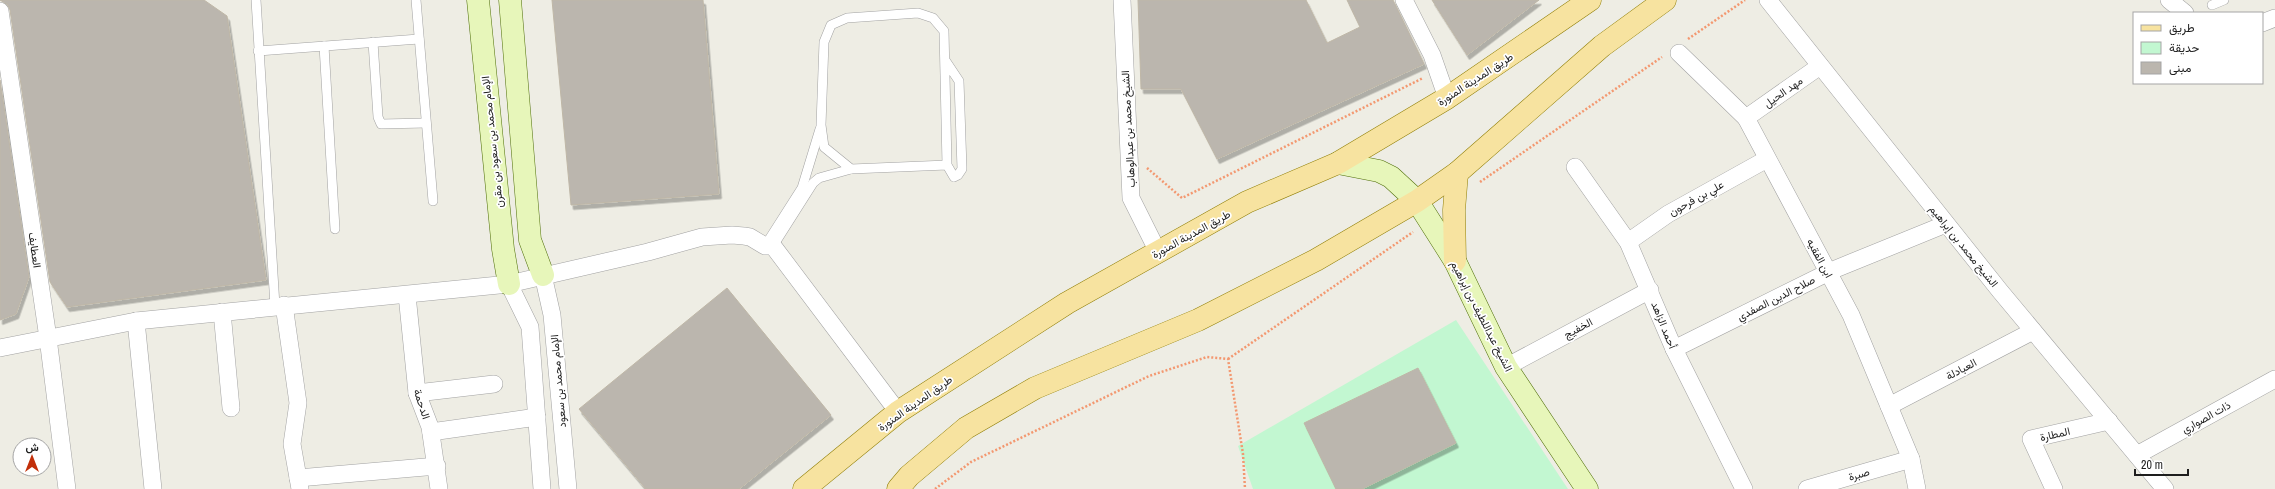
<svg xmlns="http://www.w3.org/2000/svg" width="2275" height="489" viewBox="0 0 2275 489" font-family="'Archivo Narrow',Vazirmatn,sans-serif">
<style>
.park{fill:#c2f7d1}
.building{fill:#bbb6ae;stroke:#bfb7a7;filter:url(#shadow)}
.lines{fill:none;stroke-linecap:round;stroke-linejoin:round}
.lane-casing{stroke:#a2a2a2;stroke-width:10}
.street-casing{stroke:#a2a2a2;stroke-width:18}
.secondary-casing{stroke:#506f0a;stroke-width:23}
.primary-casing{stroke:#907f07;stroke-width:23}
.path{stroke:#f39870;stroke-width:2.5;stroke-dasharray:2 2;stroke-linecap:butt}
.lane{stroke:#fff;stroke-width:9}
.street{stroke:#fff;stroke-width:17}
.secondary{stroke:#e7f6ba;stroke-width:22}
.primary{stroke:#f7e3a0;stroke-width:22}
.labels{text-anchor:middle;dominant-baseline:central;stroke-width:3.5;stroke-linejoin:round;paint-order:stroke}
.street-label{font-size:11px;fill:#1e1e1e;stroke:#fff}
</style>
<defs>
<filter id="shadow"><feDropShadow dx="2.5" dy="4.5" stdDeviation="0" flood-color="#0004"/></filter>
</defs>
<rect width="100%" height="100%" fill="#eeede4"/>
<polygon class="park" points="1456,320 1568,489 1253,489 1238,446"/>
<g class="building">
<polygon points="0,0 204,0 227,16 266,280 67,307 50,282 10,10 8,5"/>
<polygon points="552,0 703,0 719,194 571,205"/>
<polygon points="1138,0 1306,0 1327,43 1360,27 1347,0 1393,0 1424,64 1217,159 1181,89 1141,89"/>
<polygon points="1432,0 1539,0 1467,55"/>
<polygon points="0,80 29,277 16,314 0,320"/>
<polygon points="727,288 831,415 739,489 646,489 579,409"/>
<polygon points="1418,368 1456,443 1362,489 1336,489 1304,423"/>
</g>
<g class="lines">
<g class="lane-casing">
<g id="lane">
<polyline points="256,0 275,306"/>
<polyline points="416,0 433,201"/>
<polyline points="2212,5 2224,0"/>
<polyline points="373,42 378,117 381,124 426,123"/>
<polyline points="324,46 335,229"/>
<polyline points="258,51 419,39"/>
<polyline points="945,60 959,81 962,169 958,175 954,177 947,165 944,31 933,18 918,13 847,18 831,25 824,42 821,125 824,147 851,169 947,165"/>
<polyline points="765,246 802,188 820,129"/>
<polyline points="773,246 813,183 819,178 851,169"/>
</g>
</g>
<g class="street-casing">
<g id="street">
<polyline points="1122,0 1131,198 1158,252"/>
<polyline points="1404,0 1432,55 1447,98"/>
<polyline points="1768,0 2000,291 2165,489"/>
<polyline points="2169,0 2185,13"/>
<polyline points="0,11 48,338 67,489"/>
<polyline points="2262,23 2275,18"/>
<polyline points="1679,53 1746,118 1851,315 1911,459 1917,489"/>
<polyline points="1746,118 1820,66"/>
<polyline points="1575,167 1628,242 1674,349 1744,489"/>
<polyline points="1628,242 1668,214 1767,159"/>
<polyline points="543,275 552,315 568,489"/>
<polyline points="509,284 530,327 542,489"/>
<polyline points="407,295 417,393 430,427 439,489"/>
<polyline points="284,305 298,403 292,444 300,489"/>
<polyline points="222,312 231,408"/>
<polyline points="136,321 153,489"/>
<polyline points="0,348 136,321 509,284 648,252 702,237 732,235 744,236 750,237 765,246 773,246 898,412"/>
<polyline points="1674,349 1833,270 1946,224"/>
<polyline points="1506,367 1650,290"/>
<polyline points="417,393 494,384"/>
<polyline points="1889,406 2033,331"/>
<polyline points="431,432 537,417"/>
<polyline points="2137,455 2275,379"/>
<polyline points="298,478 437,466"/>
<polyline points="1807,489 1911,459"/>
<polyline points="2054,489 2031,439 2109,421"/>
</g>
</g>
<g class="secondary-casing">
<g id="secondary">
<polyline points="478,0 503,249 509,284"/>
<polyline points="510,0 530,240 543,275"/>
<polyline points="1338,163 1379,171 1391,177 1417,201 1455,261 1506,367 1587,489"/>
</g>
</g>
<g class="primary-casing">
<g id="primary">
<polyline points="1455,261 1454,210 1457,173"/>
<polyline points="804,489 898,412 1067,303 1247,202 1338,163 1447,98 1590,0"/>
<polyline points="898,489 909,476 966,428 1035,388 1198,320 1316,260 1417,201 1457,173 1602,46 1665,0"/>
</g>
</g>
<g class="path">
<polyline points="1688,39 1745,0"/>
<polyline points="1147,168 1182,198 1423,78"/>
<polyline points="1480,182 1662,57"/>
<polyline points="1228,359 1413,232"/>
<polyline points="935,489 971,462 1149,376 1207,357 1228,359 1243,454 1245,489"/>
</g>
<use href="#lane" class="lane"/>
<use href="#street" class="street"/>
<use href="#secondary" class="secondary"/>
<use href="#primary" class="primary"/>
</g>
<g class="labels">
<g class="street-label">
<text transform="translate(1475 79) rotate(-33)">طريق المدينة المنورة</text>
<text transform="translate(1783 92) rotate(-35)">مهد الحيل</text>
<text transform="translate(1128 129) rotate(-93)">الشيخ محمد بن عبدالوهاب</text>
<text transform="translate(492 142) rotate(-96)">الإمام محمد بن سعود بن مقرن</text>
<text transform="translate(1696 198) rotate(-29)">علي بن فرحون</text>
<text transform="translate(1191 234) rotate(-29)">طريق المدينة المنورة</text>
<text transform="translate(1964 246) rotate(51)">الشيخ محمد بن إبراهيم</text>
<text transform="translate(35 250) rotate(82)">العطايف</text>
<text transform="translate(1820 258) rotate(62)">ابن الفقيه</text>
<text transform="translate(1776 298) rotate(-27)">صلاح الدين الصفدي</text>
<text transform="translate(1482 316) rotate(63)">الشيخ عبداللطيف بن إبراهيم</text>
<text transform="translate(1664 325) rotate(68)">أحمد الزاهد</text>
<text transform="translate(1578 328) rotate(-28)">الخفيج</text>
<text transform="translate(1961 369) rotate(-28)">العبادلة</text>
<text transform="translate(558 381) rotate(-95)">الإمام محمد بن سعود</text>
<text transform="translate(915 403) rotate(-35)">طريق المدينة المنورة</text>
<text transform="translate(422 404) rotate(72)">الدحمة</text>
<text transform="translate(2206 417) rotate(-29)">ذات الصواري</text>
<text transform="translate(2055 434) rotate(-13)">المطارة</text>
<text transform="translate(1859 474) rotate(-16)">صبرة</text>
</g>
</g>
<rect x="2133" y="12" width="130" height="72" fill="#ffffff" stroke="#a5a5a5"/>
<rect x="2141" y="25" width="20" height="6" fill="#f7e3a0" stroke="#a5a5a5"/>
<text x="2169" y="32" font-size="12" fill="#1e1e1e">طريق</text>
<rect x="2141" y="42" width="20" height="12" fill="#c2f7d1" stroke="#a5a5a5"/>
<text x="2169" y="52" font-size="12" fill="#1e1e1e">حديقة</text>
<rect x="2141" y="62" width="20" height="12" fill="#bbb6ae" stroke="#a5a5a5"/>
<text x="2169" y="72" font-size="12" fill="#1e1e1e">مبنى</text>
<g transform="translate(32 457)"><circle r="19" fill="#ffffff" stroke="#a5a5a5"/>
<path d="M0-3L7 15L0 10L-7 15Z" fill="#c22f09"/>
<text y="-6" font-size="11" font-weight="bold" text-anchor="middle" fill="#1e1e1e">ش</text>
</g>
<path d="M2135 469v6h53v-6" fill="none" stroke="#1e1e1e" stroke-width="2"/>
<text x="2141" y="469" font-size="12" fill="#1e1e1e" stroke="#ffffff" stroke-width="3" paint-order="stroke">20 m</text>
</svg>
